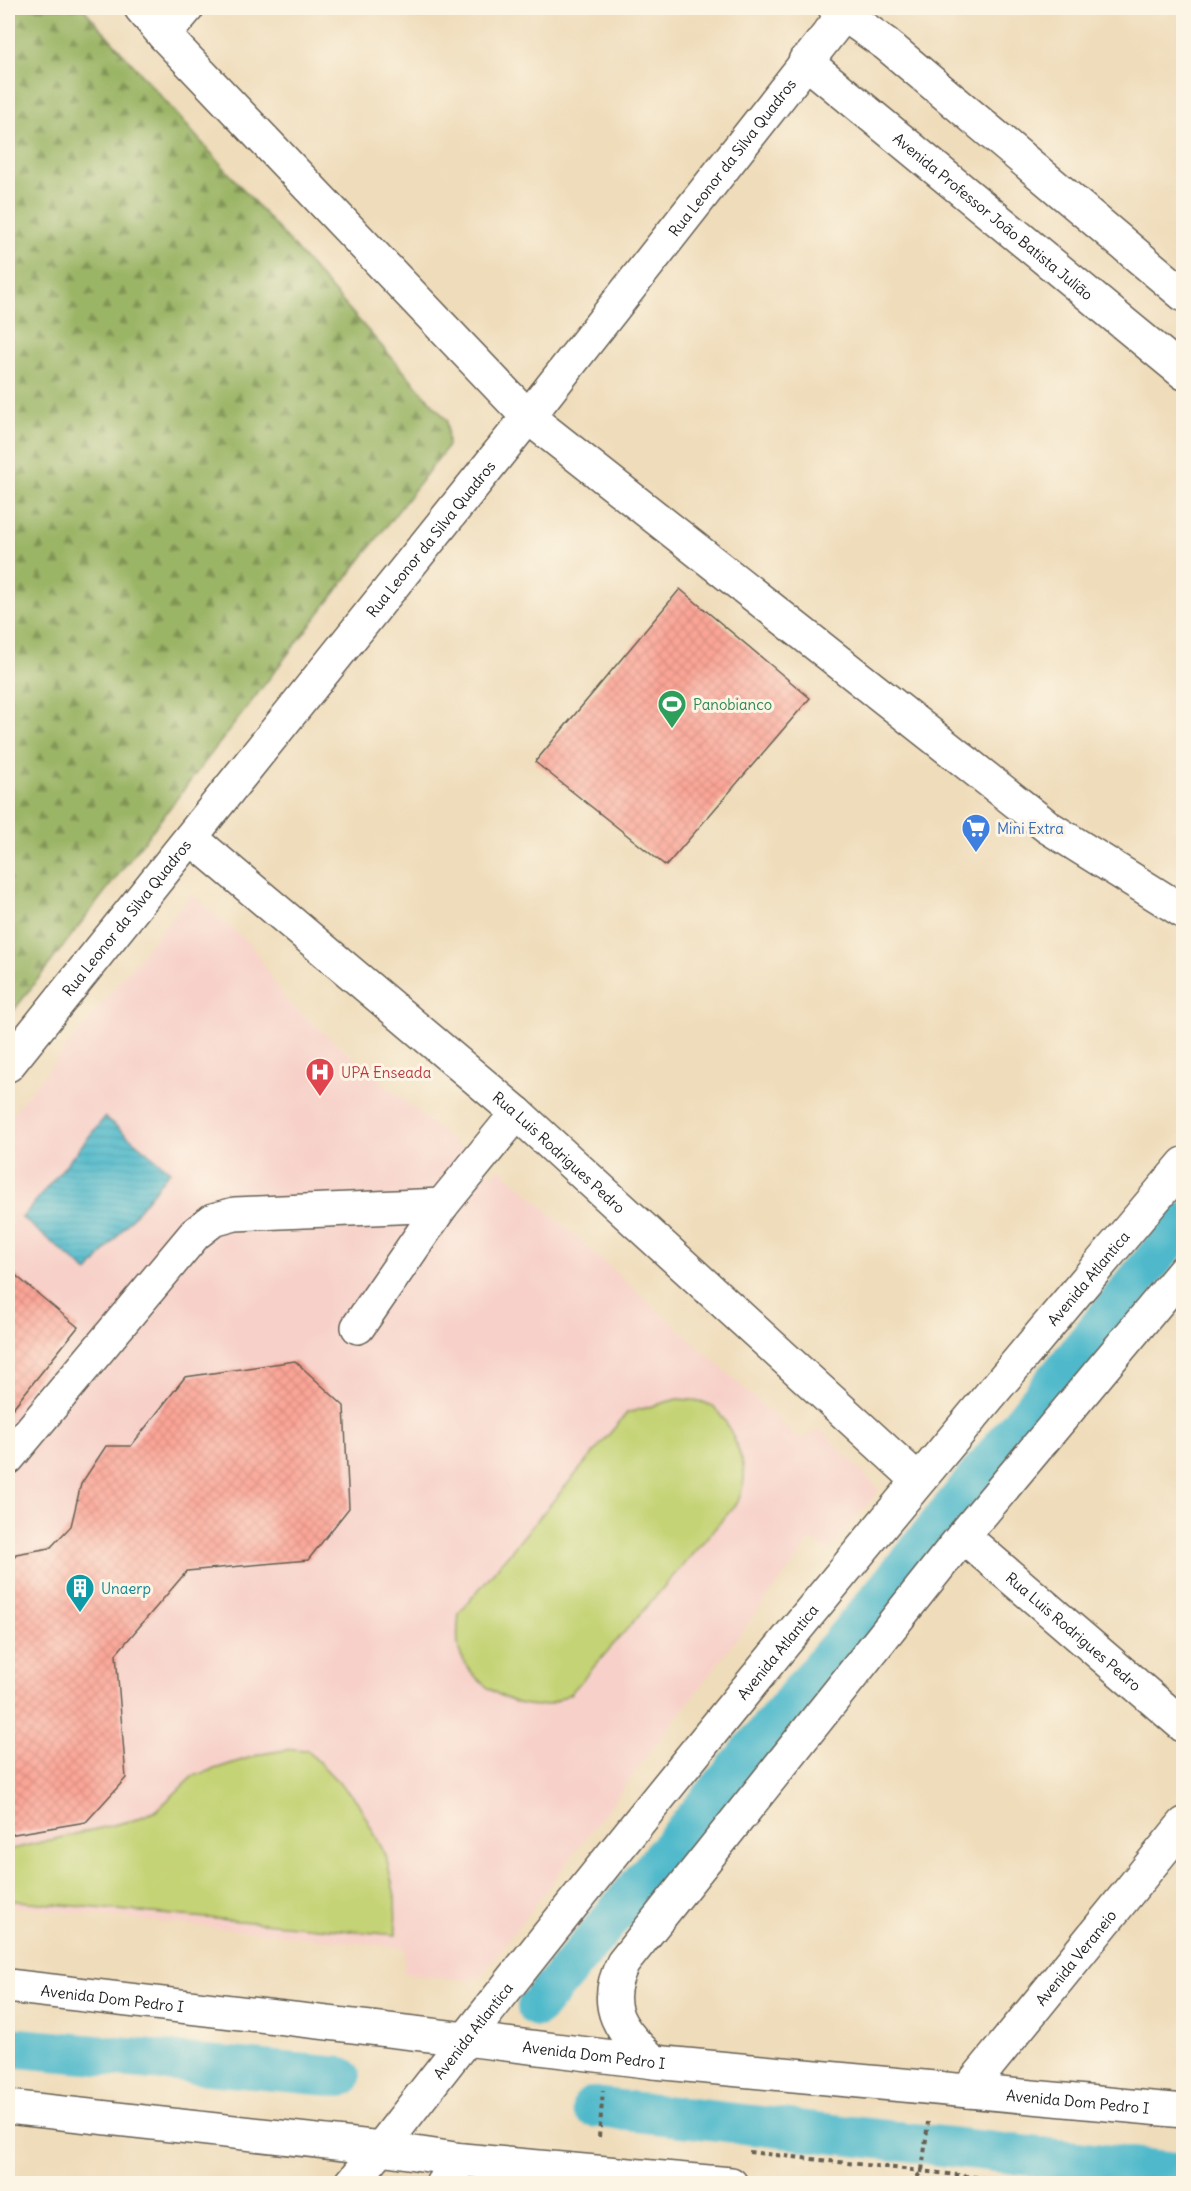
<svg xmlns="http://www.w3.org/2000/svg" width="1191" height="2191" viewBox="0 0 1191 2191" font-family="Delius,sans-serif">
<style>
.built{fill:#f7d1c9}
.grass{fill:#c4d375;stroke:#707848;stroke-width:1.5}
.forest{fill:url(#forest-firs);stroke:#5c6841;stroke-width:1.5}
.water{fill:url(#water-rules);stroke:#366a74;stroke-width:1.5}
.lines{fill:none;stroke-linecap:round;stroke-linejoin:round}
.canal{stroke:#4fb9cb;stroke-width:40}
.building{fill:url(#building-cross-hatch)}
.minor-casing{stroke:#665f53;stroke-width:36}
.major-casing{stroke:#665f53;stroke-width:36}
.path{stroke:#665f53;stroke-width:4;stroke-dasharray:4.5 4.5;stroke-linecap:butt}
.minor{stroke:#fff;stroke-width:33}
.major{stroke:#fff;stroke-width:33}
.labels{text-anchor:middle;dominant-baseline:central;stroke-width:6;stroke-linejoin:round;paint-order:stroke}
.street-label{font-size:15px;fill:#1c1c1c;stroke:#fcf5e5}
.leisure-label{font-size:15px;fill:#27864d;stroke:#fcf5e5;text-anchor:start}
.shop-label{font-size:15px;fill:#366cbe;stroke:#fcf5e5;text-anchor:start}
.health-label{font-size:15px;fill:#be3a42;stroke:#fcf5e5;text-anchor:start}
.culture-label{font-size:15px;fill:#0d838f;stroke:#fcf5e5;text-anchor:start}
</style>
<defs>
<pattern id="forest-firs" width="22" height="20" patternUnits="userSpaceOnUse" patternTransform="scale(1.5)"><rect width="22" height="20" fill="#9bb566"/><path d="M5 1l3.5 6h-7zM16 11l3.5 6h-7z" fill="#7e9253"/></pattern>
<pattern id="water-rules" width="6" height="5" patternUnits="userSpaceOnUse" patternTransform="scale(1.5)"><rect width="6" height="5" fill="#4fb9cb"/><path d="M0 2.5h6" fill="none" stroke="#449eae"/></pattern>
<pattern id="building-cross-hatch" width="8" height="8" patternUnits="userSpaceOnUse" patternTransform="scale(1.5)"><rect width="8" height="8" fill="#fba596"/><path d="M0 0l8 8M0 8l8-8" fill="none" stroke="#d78d81"/></pattern>
</defs>
<rect width="100%" height="100%" fill="#fcf5e5"/>
<filter id="ink" filterUnits="userSpaceOnUse"><feTurbulence type="fractalNoise" baseFrequency=".0167" numOctaves="2"/><feDisplacementMap in="SourceGraphic" scale="12" xChannelSelector="R" yChannelSelector="G"/><feConvolveMatrix kernelMatrix="1 2 1 2 8 2 1 2 1" color-interpolation-filters="sRGB"/></filter>
<filter id="wash" filterUnits="userSpaceOnUse"><feTurbulence type="fractalNoise" baseFrequency=".008" numOctaves="4" result="noise"/><feDisplacementMap in="SourceGraphic" scale="24" xChannelSelector="R" yChannelSelector="G"/><feGaussianBlur stdDeviation="1.35" result="paint"/><feColorMatrix in="noise" values="0 0 0 0 0 0 0 0 0 0 0 0 0 0 0 0 0 1.4 0 .05"/><feComposite in="paint" operator="in"/></filter>
<g filter="url(#wash)">
<rect width="100%" height="100%" fill="#efdcba"/>
<polygon class="built" points="191,894 251,945 286,1001 493,1175 500,1168 800,1439 821,1429 879,1490 828,1552 811,1540 481,1976 471,1981 404,1973 405,1948 8,1906 8,1119"/>
<g class="grass">
<path d="M677,1399C690,1400 702,1399 713,1407C727,1417 744,1458 744,1475C745,1483 740,1494 738,1502L571,1693C564,1697 555,1703 546,1705C513,1711 469,1682 459,1650C456,1638 458,1625 459,1613L627,1413Z"/>
<polygon points="292,1749 307,1750 357,1801 386,1856 395,1896 396,1935 8,1900 8,1850 134,1820 156,1811 193,1776 261,1754"/>
</g>
<polygon class="forest" points="8,8 83,8 447,420 448,446 8,1018"/>
<polygon class="water" points="105,1117 170,1171 88,1272 22,1218"/>
<g class="lines">
<g class="canal">
<polyline points="537,2007 883,1593 1184,1222"/>
<polyline points="8,2047 341,2077"/>
<polyline points="592,2107 1184,2173"/>
</g>
</g>
<g id="blocks">
<g class="building">
<polygon points="680,589 810,698 666,866 535,762"/>
<polygon points="8,1269 78,1327 8,1414"/>
<polygon points="295,1361 344,1406 349,1508 308,1560 187,1571 116,1654 126,1778 86,1822 8,1835 8,1566 16,1554 50,1548 71,1526 81,1484 106,1446 131,1446 185,1377"/>
</g>
</g>
</g>
<g filter="url(#ink)">
<use href="#blocks" fill-opacity="0" stroke="#665f53" stroke-width="1.5"/>
<g class="lines">
<g class="minor-casing">
<g id="minor">
<polyline points="835,8 886,44 1184,295"/>
<polyline points="164,35 187,8"/>
<path id="s1" d="M805,61L1184,373"/>
<path id="s2" d="M191,838L517,1113L918,1480"/>
<path id="s3" d="M8,1065L528,417L849,8"/>
<polyline points="358,1327 442,1205 517,1113"/>
<polyline points="8,1458 195,1234 213,1220 235,1214 442,1205"/>
<path id="s4" d="M963,1536L1184,1726"/>
<path id="s5" d="M8,1986L465,2039"/>
<path id="s6" d="M967,2091L1184,1824"/>
<polyline points="8,2107 381,2148"/>
<polyline points="351,2184 381,2148"/>
<polyline points="442,2184 462,2160"/>
</g>
</g>
<g class="major-casing">
<g id="major">
<polyline points="141,8 164,35 528,417 1048,827 1184,912"/>
<path id="s7" d="M465,2039L654,2062L1184,2111"/>
<path d="M654,2062C621,2032 600,2007 623,1963L963,1536L1184,1271"/>
<path id="s8" d="M731,2184L462,2160L381,2148C640,1813 911,1488 1184,1164"/>
</g>
</g>
<g class="path">
<polyline points="599,2137 603,2091"/>
<polyline points="749,2152 1038,2184"/>
<polyline points="911,2184 922,2171 928,2122"/>
</g>
<use href="#minor" class="minor"/>
<use href="#major" class="major"/>
</g>
</g>
<defs>
<g id="stadium-pin" transform="scale(1.5)"><path d="M0 17L-7.5 6A9.5 9.5 0 1 1 7.5 6Z" fill="#2e9e5b" stroke="#fcf5e5"/><path d="M0-5a6.5 5 0 1 0 0 10a6.5 5 0 1 0 0-10ZM-3.5-1.8h7v3.6h-7Z" fill="#fff"/></g>
<g id="supermarket-pin" transform="scale(1.5)"><path d="M0 17L-7.5 6A9.5 9.5 0 1 1 7.5 6Z" fill="#3f7fe0" stroke="#fcf5e5"/><path d="M-6-5.5h2.5l.6 2H6L4.5 2H-2.5L-4.4-4H-6ZM-1.5 3.2a1.3 1.3 0 1 0 .1 0ZM3 3.2a1.3 1.3 0 1 0 .1 0Z" fill="#fff"/></g>
<g id="hospital-pin" transform="scale(1.5)"><path d="M0 17L-7.5 6A9.5 9.5 0 1 1 7.5 6Z" fill="#e0444e" stroke="#fcf5e5"/><path d="M-5-5h3v3.5h4V-5h3V5h-3V1.5h-4V5h-3Z" fill="#fff"/></g>
<g id="building-pin" transform="scale(1.5)"><path d="M0 17L-7.5 6A9.5 9.5 0 1 1 7.5 6Z" fill="#0f9aa8" stroke="#fcf5e5"/><path d="M-4-6H4V6H1V3H-1V6H-4ZM-2.5-4.3h1.7v1.8h-1.7ZM.8-4.3h1.7v1.8H.8ZM-2.5-1h1.7V.8h-1.7ZM.8-1h1.7V.8H.8Z" fill="#fff"/></g>
</defs>
<g fill-rule="evenodd">
<use href="#stadium-pin" x="672" y="704"/>
<use href="#supermarket-pin" x="976" y="828"/>
<use href="#hospital-pin" x="320" y="1072"/>
<use href="#building-pin" x="80" y="1588"/>
</g>
<g class="labels">
<g class="street-label">
<text stroke="none"><textPath href="#s3" startOffset="1161">Rua Leonor da Silva Quadros</textPath></text>
<text stroke="none"><textPath href="#s1" startOffset="244">Avenida Professor João Batista Julião</textPath></text>
<text stroke="none"><textPath href="#s3" startOffset="675">Rua Leonor da Silva Quadros</textPath></text>
<text stroke="none"><textPath href="#s3" startOffset="189">Rua Leonor da Silva Quadros</textPath></text>
<text stroke="none"><textPath href="#s2" startOffset="484">Rua Luis Rodrigues Pedro</textPath></text>
<text stroke="none"><textPath href="#s8" startOffset="1473">Avenida Atlantica</textPath></text>
<text stroke="none"><textPath href="#s4" startOffset="146">Rua Luis Rodrigues Pedro</textPath></text>
<text stroke="none"><textPath href="#s8" startOffset="987">Avenida Atlantica</textPath></text>
<text stroke="none"><textPath href="#s6" startOffset="172">Avenida Veraneio</textPath></text>
<text stroke="none"><textPath href="#s5" startOffset="105">Avenida Dom Pedro I</textPath></text>
<text stroke="none"><textPath href="#s8" startOffset="501">Avenida Atlantica</textPath></text>
<text stroke="none"><textPath href="#s7" startOffset="130">Avenida Dom Pedro I</textPath></text>
<text stroke="none"><textPath href="#s7" startOffset="616">Avenida Dom Pedro I</textPath></text>
</g>
<g class="leisure-label">
<text x="693" y="704">Panobianco</text>
</g>
<g class="shop-label">
<text x="997" y="828">Mini Extra</text>
</g>
<g class="health-label">
<text x="341" y="1072">UPA Enseada</text>
</g>
<g class="culture-label">
<text x="101" y="1588">Unaerp</text>
</g>
</g>
<rect width="1191" height="2191" fill="none" stroke="#fcf5e5" stroke-width="30"/>
</svg>
